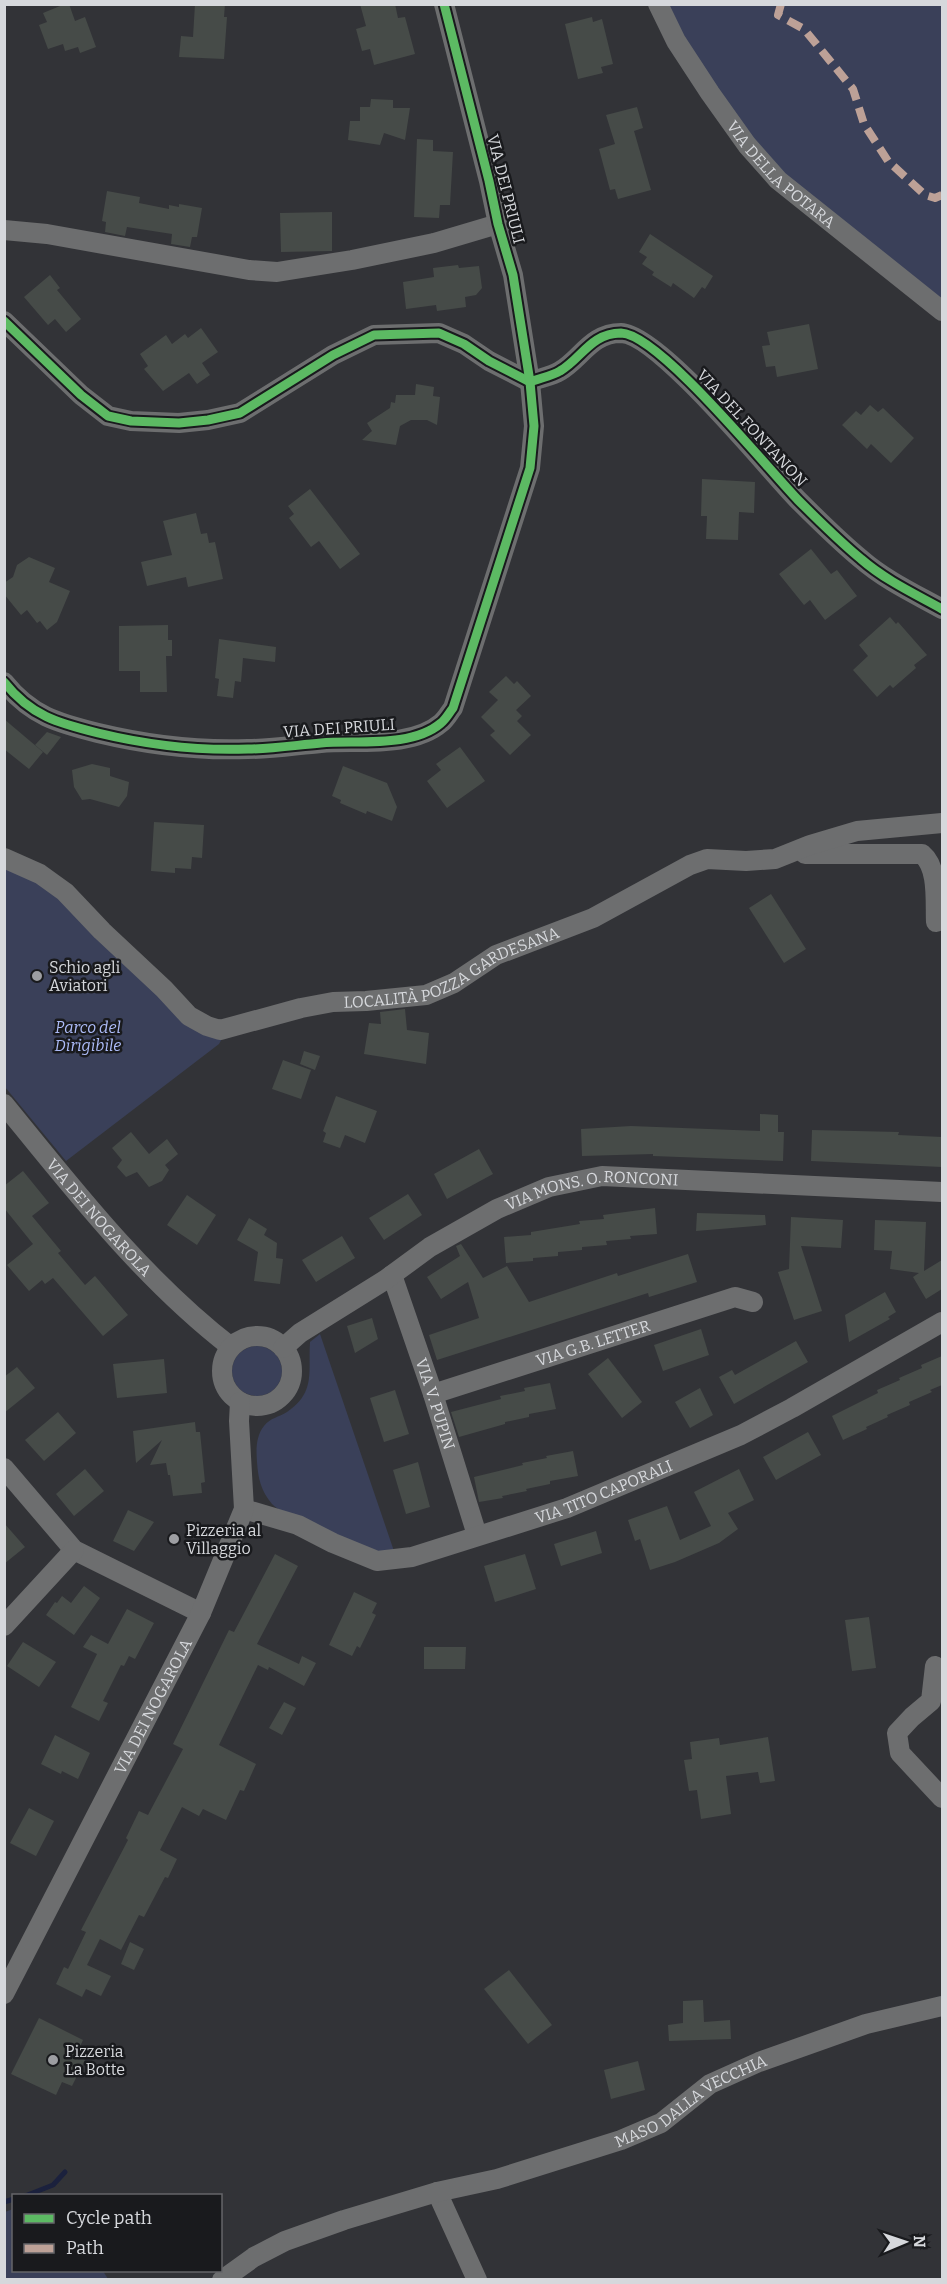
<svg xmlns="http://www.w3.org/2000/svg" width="947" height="2284" viewBox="0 0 947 2284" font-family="Bitter,serif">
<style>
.green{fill:#3a4059}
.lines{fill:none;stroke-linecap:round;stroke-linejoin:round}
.stream{stroke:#1b213d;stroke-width:5}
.building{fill:#464b48}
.minor{stroke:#6d6e6f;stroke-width:20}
.quiet{stroke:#bda197;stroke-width:8;stroke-dasharray:15 8;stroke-linecap:butt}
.cycleway-casing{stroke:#191a1d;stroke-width:13}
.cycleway{stroke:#5cba63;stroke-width:9}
.poi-dot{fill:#9d9ea2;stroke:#191a1d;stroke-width:2}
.labels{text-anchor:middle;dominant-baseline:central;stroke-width:5;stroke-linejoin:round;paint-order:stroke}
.street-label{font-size:16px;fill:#d6d8dc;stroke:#191a1d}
.poi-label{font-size:16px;fill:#d6d8dc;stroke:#191a1d;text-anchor:start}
.park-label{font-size:16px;font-style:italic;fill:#adbcf9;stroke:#191a1d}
</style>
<rect width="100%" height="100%" fill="#323337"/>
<g class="green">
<polygon points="662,5 942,5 942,310 759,156"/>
<polygon points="4,861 39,878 223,1037 219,1044 66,1161 5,1087"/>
<path d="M320,1334L395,1554L384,1556C362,1546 285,1518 272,1504C261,1491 258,1478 257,1462C256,1449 256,1436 264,1426C270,1418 279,1417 287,1412C316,1392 308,1372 310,1342Z"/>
<circle cx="257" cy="1371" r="25"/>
<polygon points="13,2209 14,2270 103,2271 108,2279 5,2279 5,2212"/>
</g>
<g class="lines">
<g class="stream">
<polyline points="25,2196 53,2185 65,2172"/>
<polyline points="4,2202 14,2199"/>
</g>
</g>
<g class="building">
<polygon points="65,4 69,4 75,21 85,17 96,47 80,53 78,47 65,51 63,44 48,49 39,25 47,22 43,13"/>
<polygon points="195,4 225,4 224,17 227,17 224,59 179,57 181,36 193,37"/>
<polygon points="360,4 395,4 398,18 405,17 415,54 374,65 370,49 362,51 356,29 366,26"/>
<polygon points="592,17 593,22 602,19 613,64 601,67 603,73 578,79 565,24"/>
<polygon points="371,99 393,100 393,108 410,108 405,140 384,133 380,145 348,140 350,121 360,121 360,107 370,107"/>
<polygon points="637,107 643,128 634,131 651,190 618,199 615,189 610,190 599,149 615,144 606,115"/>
<polygon points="417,139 433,140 433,151 453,152 450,205 440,205 439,218 414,217"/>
<polygon points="107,191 140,197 139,203 169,209 169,205 179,207 179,204 202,208 197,237 192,237 190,247 171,244 172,234 127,227 125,236 105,232 106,222 102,221"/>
<polygon points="332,212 332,251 281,252 280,213"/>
<polygon points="650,234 713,276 705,289 702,287 694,298 673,283 671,287 652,275 654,272 642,264 647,257 639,252"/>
<polygon points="458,265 459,268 479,266 482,288 476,295 465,297 466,307 437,311 436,305 406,309 403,282 434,277 433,268"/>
<polygon points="50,275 60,288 57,290 81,319 66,332 55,319 48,325 24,297"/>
<polygon points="809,324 818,369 777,377 775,366 766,367 762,346 770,345 767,332"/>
<polygon points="201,328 218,352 202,363 210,375 197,384 189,373 163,391 144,369 148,366 140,354 166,335 172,344 185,334 188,338"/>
<polygon points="416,384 434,387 433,396 440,397 437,425 427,420 411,420 400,426 396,445 362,440 372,431 367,423 390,408 391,402 395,403 396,395 415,395"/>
<polygon points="870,405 878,412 883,408 914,438 891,463 871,444 867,449 842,425 856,411 861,415"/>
<polygon points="702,479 755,482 754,513 739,512 738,540 706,539 707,516 701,516"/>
<polygon points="310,489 360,554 340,569 319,541 311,547 289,518 294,514 288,506"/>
<polygon points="196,513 201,534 207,533 209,543 215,542 223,579 188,587 186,577 147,586 141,562 172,555 163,521"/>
<polygon points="811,549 831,574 837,570 857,596 825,620 810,600 804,605 779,574"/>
<polygon points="29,557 55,568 49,582 70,591 57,622 47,630 40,621 37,623 27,610 21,615 4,594 4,583 13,577 17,565"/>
<polygon points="890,617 896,624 898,622 927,655 914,665 916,668 893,688 890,685 877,697 853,670 868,656 859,645"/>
<polygon points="168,625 168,640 172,640 172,656 166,656 167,692 140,692 140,671 119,671 119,626"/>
<polygon points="219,639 276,647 275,662 243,658 241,682 235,681 233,698 217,696 219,679 215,678"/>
<polygon points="506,676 514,684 517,681 531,696 516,710 522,716 517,721 531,735 510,755 490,735 495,731 481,717 498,700 489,692"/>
<polygon points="4,719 43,752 29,769 4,749"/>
<polygon points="47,732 61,737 47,755 35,745"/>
<polygon points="460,747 485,781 447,808 427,781 441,770 436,764"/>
<polygon points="92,764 110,768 110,776 129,782 127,796 119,807 90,799 82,800 74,787 72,770"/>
<polygon points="343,766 387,783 397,807 392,821 367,811 366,814 340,803 341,800 332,796"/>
<polygon points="154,822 204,825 202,858 192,857 191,869 175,868 175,873 151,871"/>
<polygon points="771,894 806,949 784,963 749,908"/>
<polygon points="405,1009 407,1030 429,1033 426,1064 364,1054 369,1023 381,1024 380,1012"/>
<polygon points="304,1051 320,1056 315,1070 300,1064"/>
<polygon points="283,1060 311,1070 301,1099 272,1089"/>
<polygon points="336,1096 377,1111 365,1143 345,1135 340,1148 323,1142 326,1133 323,1131"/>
<polygon points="760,1114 778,1115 778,1132 784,1132 783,1161 653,1156 653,1154 582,1156 581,1129 631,1126 760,1131"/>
<polygon points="812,1130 899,1132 898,1135 942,1137 942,1167 811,1161"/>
<polygon points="131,1132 149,1154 167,1139 178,1154 165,1165 169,1170 162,1181 149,1187 137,1172 126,1177 117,1167 122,1160 112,1148"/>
<polygon points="479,1149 493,1174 447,1199 434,1174"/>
<polygon points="23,1171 49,1203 32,1216 61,1251 58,1253 85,1285 95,1276 128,1315 103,1336 53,1278 45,1284 42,1280 29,1291 7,1265 33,1244 4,1208 4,1186"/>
<polygon points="408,1194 422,1215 384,1240 369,1218"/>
<polygon points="187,1195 216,1215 197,1245 167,1225"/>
<polygon points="655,1208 657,1234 630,1236 631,1239 606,1241 607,1245 582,1247 582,1250 558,1252 558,1256 533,1258 533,1261 506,1263 504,1237 531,1235 531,1232 580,1224 579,1221 604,1219 603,1215"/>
<polygon points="697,1213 765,1215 766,1225 696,1231"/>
<polygon points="791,1217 843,1220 841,1248 801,1246 822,1311 794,1320 778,1272 789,1269"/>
<polygon points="249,1218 267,1229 264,1235 277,1243 276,1258 283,1259 280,1284 254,1281 258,1252 237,1240"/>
<polygon points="875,1220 926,1222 924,1271 942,1260 942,1289 926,1299 913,1277 919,1273 890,1269 892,1251 874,1250"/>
<polygon points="342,1236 355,1258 316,1282 302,1260"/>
<polygon points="461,1244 483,1278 507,1266 529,1302 617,1273 618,1276 688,1254 697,1282 649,1297 648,1293 437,1360 429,1335 479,1318 468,1282 441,1299 427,1277 460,1256 456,1246"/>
<polygon points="885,1292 896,1312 888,1317 890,1319 849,1342 845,1315"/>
<polygon points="372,1318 378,1339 355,1353 347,1326"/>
<polygon points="701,1329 709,1355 663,1371 654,1345"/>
<polygon points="796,1341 808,1362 734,1404 719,1377 732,1370 735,1375"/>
<polygon points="942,1356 942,1385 930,1390 932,1392 909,1402 910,1405 887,1415 888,1417 866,1427 867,1429 843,1440 832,1416 878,1393 877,1390 900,1380 899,1378 922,1368 921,1365"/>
<polygon points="608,1358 642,1402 622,1418 588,1374"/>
<polygon points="164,1359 167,1393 117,1398 113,1364"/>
<polygon points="17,1367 35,1388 4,1413 4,1377"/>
<polygon points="550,1383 556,1409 529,1414 529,1417 505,1422 505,1424 459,1437 451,1412 501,1399 500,1396 525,1391 524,1388"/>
<polygon points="700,1388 713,1415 690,1428 675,1402"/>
<polygon points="395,1390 409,1434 384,1442 370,1398"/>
<polygon points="58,1412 76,1433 44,1461 25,1440"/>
<polygon points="195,1422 196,1432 200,1432 205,1482 201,1483 202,1493 173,1496 170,1475 168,1475 166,1463 150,1465 162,1440 136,1463 133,1431"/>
<polygon points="808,1432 821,1455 776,1480 763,1457"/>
<polygon points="573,1451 578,1476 550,1481 550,1484 526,1489 527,1491 502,1496 503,1498 479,1502 474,1477 523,1465 522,1463 547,1458 546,1456"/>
<polygon points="418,1462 430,1507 406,1514 393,1470"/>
<polygon points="85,1469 104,1491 74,1516 56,1494"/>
<polygon points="739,1469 754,1500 728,1513 738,1529 719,1543 675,1562 650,1570 640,1539 635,1541 628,1520 667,1506 680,1540 711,1526 694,1492"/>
<polygon points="128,1510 154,1522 134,1551 113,1541"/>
<polygon points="4,1523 25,1547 4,1564"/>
<polygon points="596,1531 602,1553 561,1566 554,1544"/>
<polygon points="275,1554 298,1566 257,1644 299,1664 302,1656 316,1663 304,1686 269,1667 268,1670 258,1665 219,1745 256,1764 244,1791 240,1790 226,1820 203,1809 199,1816 182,1807 160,1850 177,1859 168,1878 165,1877 144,1917 139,1915 121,1950 100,1939 87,1965 111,1976 101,1996 86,1989 82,1997 56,1984 64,1967 68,1969 86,1932 81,1930 128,1840 126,1838 139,1811 148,1815 183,1749 173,1744 229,1630 234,1632"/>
<polygon points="525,1554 536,1589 495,1602 484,1566"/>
<polygon points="84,1586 100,1598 74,1635 46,1615 55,1602 57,1603 62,1596 71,1603"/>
<polygon points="354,1592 377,1603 372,1613 376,1615 360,1648 357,1646 352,1656 329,1645"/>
<polygon points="127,1609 154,1623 135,1659 129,1656 124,1666 121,1665 103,1701 108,1703 99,1721 71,1707 97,1654 83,1647 91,1635 108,1644"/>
<polygon points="869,1617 876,1668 852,1671 845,1620"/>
<polygon points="23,1642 56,1662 39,1687 7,1666"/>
<polygon points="424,1647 466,1647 465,1669 424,1669"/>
<polygon points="284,1702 296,1708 282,1735 269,1728"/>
<polygon points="55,1735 90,1753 78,1779 62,1771 61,1774 41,1764"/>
<polygon points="768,1737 775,1781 760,1783 758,1772 726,1776 731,1814 701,1819 697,1790 689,1791 684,1760 692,1759 690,1742 719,1738 720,1745"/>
<polygon points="29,1808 54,1821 36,1856 10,1843"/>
<polygon points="130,1942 144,1949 134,1970 121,1964"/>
<polygon points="509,1970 552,2025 528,2044 484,1989"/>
<polygon points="703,2000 704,2022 730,2020 731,2039 669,2041 668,2025 683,2023 683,2001"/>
<polygon points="39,2018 83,2040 76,2055 85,2060 72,2086 62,2082 56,2095 11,2074"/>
<polygon points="638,2061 645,2090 611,2099 604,2070"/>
</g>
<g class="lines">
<g class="minor">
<path id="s1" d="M658,4L676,41L710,93L747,145L778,180L942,311"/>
<polyline points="4,230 47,234 249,270 277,272 352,260 434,243 498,224"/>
<path d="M4,321L81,395L108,416L131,421L179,423L208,420L240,413L333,355L374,335L439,333L464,344L489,361L530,382C540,378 552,376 560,371C581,359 591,333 621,333C659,334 767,468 798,500C818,520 839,541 861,559C885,580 915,594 942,609"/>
<path d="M4,682C31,716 58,723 98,733C148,745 197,751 248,749C273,749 297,745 321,743C357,740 412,748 441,723C446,719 449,713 453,708L530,468L534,426L530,382L513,275L498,224L489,181L444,4"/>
<path d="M805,854H922C939,868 935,902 936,922"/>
<path id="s2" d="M4,858L40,874L65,892L102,931L164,989L189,1016L207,1026L220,1030L301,1008L333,1002L366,1001L426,995L454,983L496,955L593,918L690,865L707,859L746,861L775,859L810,845L857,831L942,823"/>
<path id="s3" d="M4,1104C74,1190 143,1279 231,1347"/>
<path id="s4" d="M392,1275L433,1394L477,1535"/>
<circle cx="257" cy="1371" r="35"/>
<path id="s5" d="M283,1348L300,1333L385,1280L430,1247L497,1209L549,1187L602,1176L942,1192"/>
<path id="s6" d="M433,1394L735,1297L753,1302"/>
<polyline points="4,1468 74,1550 201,1613"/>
<path id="s7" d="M244,1509L298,1525L333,1543L377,1561L412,1557L567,1508L741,1435L792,1408L942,1322"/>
<polyline points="4,1626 74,1550"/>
<polyline points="935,1666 931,1701 912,1717 897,1733 900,1753 942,1798"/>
<path id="s8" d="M4,1994L201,1613L244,1509L239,1421L240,1402"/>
<polyline points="437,2192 477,2280"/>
<path id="s9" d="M222,2280L254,2257L285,2241L344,2220L437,2192L497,2179L621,2140L661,2123L710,2084L759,2062L866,2024L942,2006"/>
</g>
<polyline class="quiet" points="781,4 778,15 804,29 853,89 864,124 888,161 925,195 935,198 942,195"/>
<g class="cycleway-casing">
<g id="cycleway">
<path d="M4,321L81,395L108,416L131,421L179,423L208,420L240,413L333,355L374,335L439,333L464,344L489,361L530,382C540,378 552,376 560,371C581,359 591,333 621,333C659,334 767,468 798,500C818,520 839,541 861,559C885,580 915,594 942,609"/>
<path d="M4,682C31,716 58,723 98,733C148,745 197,751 248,749C273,749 297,745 321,743C357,740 412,748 441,723C446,719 449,713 453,708L530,468L534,426L530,382L513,275L498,224L489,181L444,4"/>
</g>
</g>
<use href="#cycleway" class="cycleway"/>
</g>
<g class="poi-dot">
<circle cx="37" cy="976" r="6"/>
<circle cx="174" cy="1539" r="6"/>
<circle cx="53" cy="2060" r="6"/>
</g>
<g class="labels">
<g class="street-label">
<text stroke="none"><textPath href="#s1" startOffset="212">VIA DELLA POTARA</textPath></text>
<text transform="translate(506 189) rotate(76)">VIA DEI PRIULI</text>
<text transform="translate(752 428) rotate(47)">VIA DEL FONTANON</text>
<text transform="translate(339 728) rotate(-4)">VIA DEI PRIULI</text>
<text stroke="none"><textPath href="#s2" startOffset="522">LOCALITÀ POZZA GARDESANA</textPath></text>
<text stroke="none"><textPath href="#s5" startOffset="354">VIA MONS. O. RONCONI</textPath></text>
<text stroke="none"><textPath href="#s3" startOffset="148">VIA DEI NOGAROLA</textPath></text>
<text stroke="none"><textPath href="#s6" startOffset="168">VIA G.B. LETTER</textPath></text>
<text stroke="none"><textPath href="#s4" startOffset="136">VIA V. PUPIN</textPath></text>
<text stroke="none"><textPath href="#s7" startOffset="381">VIA TITO CAPORALI</textPath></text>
<text stroke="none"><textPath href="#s8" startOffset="324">VIA DEI NOGAROLA</textPath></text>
<text stroke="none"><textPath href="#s9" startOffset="506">MASO DALLA VECCHIA</textPath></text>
</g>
<g class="poi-label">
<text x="49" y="967">Schio agli<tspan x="49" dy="18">Aviatori</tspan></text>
<text x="186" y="1530">Pizzeria al<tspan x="186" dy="18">Villaggio</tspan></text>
<text x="65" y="2051">Pizzeria<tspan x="65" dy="18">La Botte</tspan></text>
</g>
<g class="park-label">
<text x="88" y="1027">Parco del<tspan x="88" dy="18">Dirigibile</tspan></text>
</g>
</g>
<rect width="947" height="2284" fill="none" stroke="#d6d8dc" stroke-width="12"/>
<rect x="12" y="2194" width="210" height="78" fill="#191a1d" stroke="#656669" stroke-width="1.5"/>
<rect x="24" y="2214" width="30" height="9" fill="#5cba63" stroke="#656669" stroke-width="1.5"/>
<text x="66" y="2224" font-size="18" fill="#d6d8dc">Cycle path</text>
<rect x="24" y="2244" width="30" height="9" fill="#bda197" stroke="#656669" stroke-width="1.5"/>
<text x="66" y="2254" font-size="18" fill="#d6d8dc">Path</text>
<g transform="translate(905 2242) rotate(88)" stroke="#191a1d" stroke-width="4.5" paint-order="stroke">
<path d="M0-4.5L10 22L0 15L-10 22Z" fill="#d6d8dc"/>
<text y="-9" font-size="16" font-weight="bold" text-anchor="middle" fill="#d6d8dc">N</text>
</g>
</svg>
